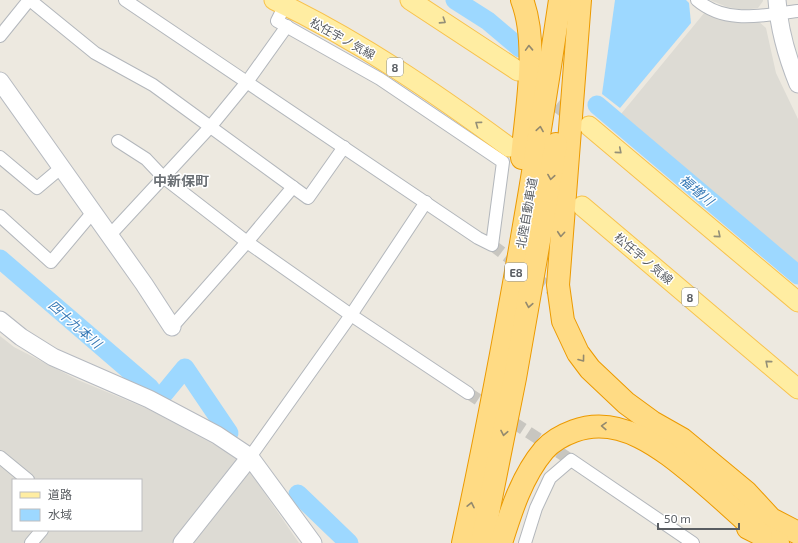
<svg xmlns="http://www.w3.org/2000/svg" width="798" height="543" viewBox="0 0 798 543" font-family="'Exo 2','Noto Sans JP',sans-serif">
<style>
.industrial{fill:#dddbd4;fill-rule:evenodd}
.water{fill:#9dd8ff}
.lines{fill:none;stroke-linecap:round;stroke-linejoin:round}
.river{stroke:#9dd8ff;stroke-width:19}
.street-tunnel{stroke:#c8c6c0;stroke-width:12;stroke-dasharray:12 6;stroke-linecap:butt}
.primary-tunnel{stroke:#c8c6c0;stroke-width:19;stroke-dasharray:19 10;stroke-linecap:butt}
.street-casing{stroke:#b3b7bc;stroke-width:14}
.secondary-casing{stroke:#b6bac0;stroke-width:19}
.primary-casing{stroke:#f8c24d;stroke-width:21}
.highway-casing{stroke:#ec9a00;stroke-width:24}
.street{stroke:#fff;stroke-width:12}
.secondary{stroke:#fff;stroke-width:17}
.primary{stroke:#ffeda2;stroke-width:19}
.highway{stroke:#ffdb84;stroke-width:22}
.oneway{stroke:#938f78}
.oneway2{stroke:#93896e}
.labels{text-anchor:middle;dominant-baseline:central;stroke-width:3;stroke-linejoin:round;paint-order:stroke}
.shield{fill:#fff;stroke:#8b8e91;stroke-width:1}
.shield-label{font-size:11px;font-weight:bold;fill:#595d62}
.street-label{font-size:12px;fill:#595d62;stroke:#fff}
.water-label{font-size:13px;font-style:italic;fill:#3679b6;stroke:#fff}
.quarter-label{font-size:14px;font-weight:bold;fill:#6a6f74;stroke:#fff}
</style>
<rect width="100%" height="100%" fill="#ede9e0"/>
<g class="industrial">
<polygon points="710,0 763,0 763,1 758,8 744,10 727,7"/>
<polygon points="705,12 727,21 758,21 766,28 776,73 798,119 798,264 621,114"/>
<path d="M0,336L14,347L78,380L148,409L241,459L299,543H0ZM13,480H141V530H13Z"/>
</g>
<polygon class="water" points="615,0 686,0 689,3 691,23 620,108 602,94"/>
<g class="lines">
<g class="river">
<polyline points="455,0 488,21 520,48"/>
<polyline points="597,105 798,275"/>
<polyline points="0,259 150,388"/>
<polyline points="162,396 185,368 229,433"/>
<polyline points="298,494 349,543"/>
</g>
<g class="street-tunnel">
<polyline points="492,245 560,296"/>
<polyline points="468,393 571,460"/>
</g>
<polyline class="primary-tunnel" points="535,85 580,120"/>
<g class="street-casing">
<g id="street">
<polyline points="30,0 95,53 153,85 308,198 344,147"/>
<polyline points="125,0 478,238 492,245 503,162 380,79 277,21 285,5"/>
<path d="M697,0C726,25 764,15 798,11"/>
<polyline points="0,36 29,0"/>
<polyline points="118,141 146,159 163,177 247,242 351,315 468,393"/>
<polyline points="0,157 37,188 62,167"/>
<polyline points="0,216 51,262 93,212"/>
<polyline points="110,235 211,126 247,82 287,26"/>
<polyline points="172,327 247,242 293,187"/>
<polyline points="0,457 28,480"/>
<polyline points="250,457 351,315 426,202"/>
<polyline points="31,543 42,530"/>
<polyline points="525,543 536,508 550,478 571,460 693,543"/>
</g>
</g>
<g class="secondary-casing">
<g id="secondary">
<path d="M777,0C779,29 787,57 798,84"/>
<polyline points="0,81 144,284 172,327"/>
<polyline points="0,320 21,337 53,357 149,399 217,435 250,457 313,543"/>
<polyline points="182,543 250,457"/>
</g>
</g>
<g class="primary-casing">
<g id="primary">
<path d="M274,0C358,40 434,92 509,147"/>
<polyline points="410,0 518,71"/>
<polyline points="589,126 798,302"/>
<polyline points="582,206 798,389"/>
</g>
</g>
<g class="highway-casing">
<g id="highway">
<polyline points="580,0 558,285 563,321 578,353 590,369 626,403 652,422 682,439 746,492 771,519 798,533"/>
<path d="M522,158C526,111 539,44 522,0"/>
<polyline points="748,528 778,543"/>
<path d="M463,543C502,363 533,182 560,0"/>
<polyline points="482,543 515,378 556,144"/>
<path d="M501,543C511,511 522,476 544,450C552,441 563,435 574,431C622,413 666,452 700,480C721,498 741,516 761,535"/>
</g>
</g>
<use href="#street" class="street"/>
<use href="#secondary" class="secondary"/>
<use href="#primary" class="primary"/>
<use href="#highway" class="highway"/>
</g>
<defs><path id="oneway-chevron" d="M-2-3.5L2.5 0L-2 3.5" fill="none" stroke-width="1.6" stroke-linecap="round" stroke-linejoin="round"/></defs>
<g class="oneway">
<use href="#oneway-chevron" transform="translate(443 21) rotate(33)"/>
<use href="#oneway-chevron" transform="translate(478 124) rotate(-144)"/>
<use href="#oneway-chevron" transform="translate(619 151) rotate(40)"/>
<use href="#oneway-chevron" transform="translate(718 235) rotate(40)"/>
<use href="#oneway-chevron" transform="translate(768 363) rotate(-140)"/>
</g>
<g class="oneway2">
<use href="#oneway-chevron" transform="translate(529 48) rotate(-92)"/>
<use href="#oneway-chevron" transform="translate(540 129) rotate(-81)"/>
<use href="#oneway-chevron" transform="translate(551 177) rotate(99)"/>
<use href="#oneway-chevron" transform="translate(561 234) rotate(95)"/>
<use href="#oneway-chevron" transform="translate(529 305) rotate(100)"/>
<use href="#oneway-chevron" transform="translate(582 359) rotate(53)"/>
<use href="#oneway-chevron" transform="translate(604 426) rotate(-178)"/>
<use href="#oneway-chevron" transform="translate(504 433) rotate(101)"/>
<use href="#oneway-chevron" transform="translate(471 505) rotate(-78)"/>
</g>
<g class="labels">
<g class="shield">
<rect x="387" y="58" width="16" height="18" rx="3"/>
<rect x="505" y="263" width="22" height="18" rx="3"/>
<rect x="682" y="288" width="16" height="18" rx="3"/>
</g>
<g class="shield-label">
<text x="395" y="67">8</text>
<text x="516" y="272">E8</text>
<text x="690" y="297">8</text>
</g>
<g class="street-label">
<text transform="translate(343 38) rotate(29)">松任宇ノ気線</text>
<text transform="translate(526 213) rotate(-80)">北陸自動車道</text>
<text transform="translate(644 258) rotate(40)">松任宇ノ気線</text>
</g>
<g class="water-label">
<text transform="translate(697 190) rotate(40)">福増川</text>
<text transform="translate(75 324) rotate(41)">四十九本川</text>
</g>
<g class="quarter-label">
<text x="181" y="180">中新保町</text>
</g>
</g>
<rect x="12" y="479" width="130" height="52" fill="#ffffff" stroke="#bdbec0"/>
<rect x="20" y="492" width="20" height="6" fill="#ffeda2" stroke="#bdbec0"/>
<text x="48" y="499" font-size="12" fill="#595d62">道路</text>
<rect x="20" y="509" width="20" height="12" fill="#9dd8ff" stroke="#bdbec0"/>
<text x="48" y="519" font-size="12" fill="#595d62">水域</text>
<path d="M658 523v6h81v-6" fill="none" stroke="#595d62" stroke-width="2"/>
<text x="664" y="523" font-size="12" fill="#595d62" stroke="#ffffff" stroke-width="3" paint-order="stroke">50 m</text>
</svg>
